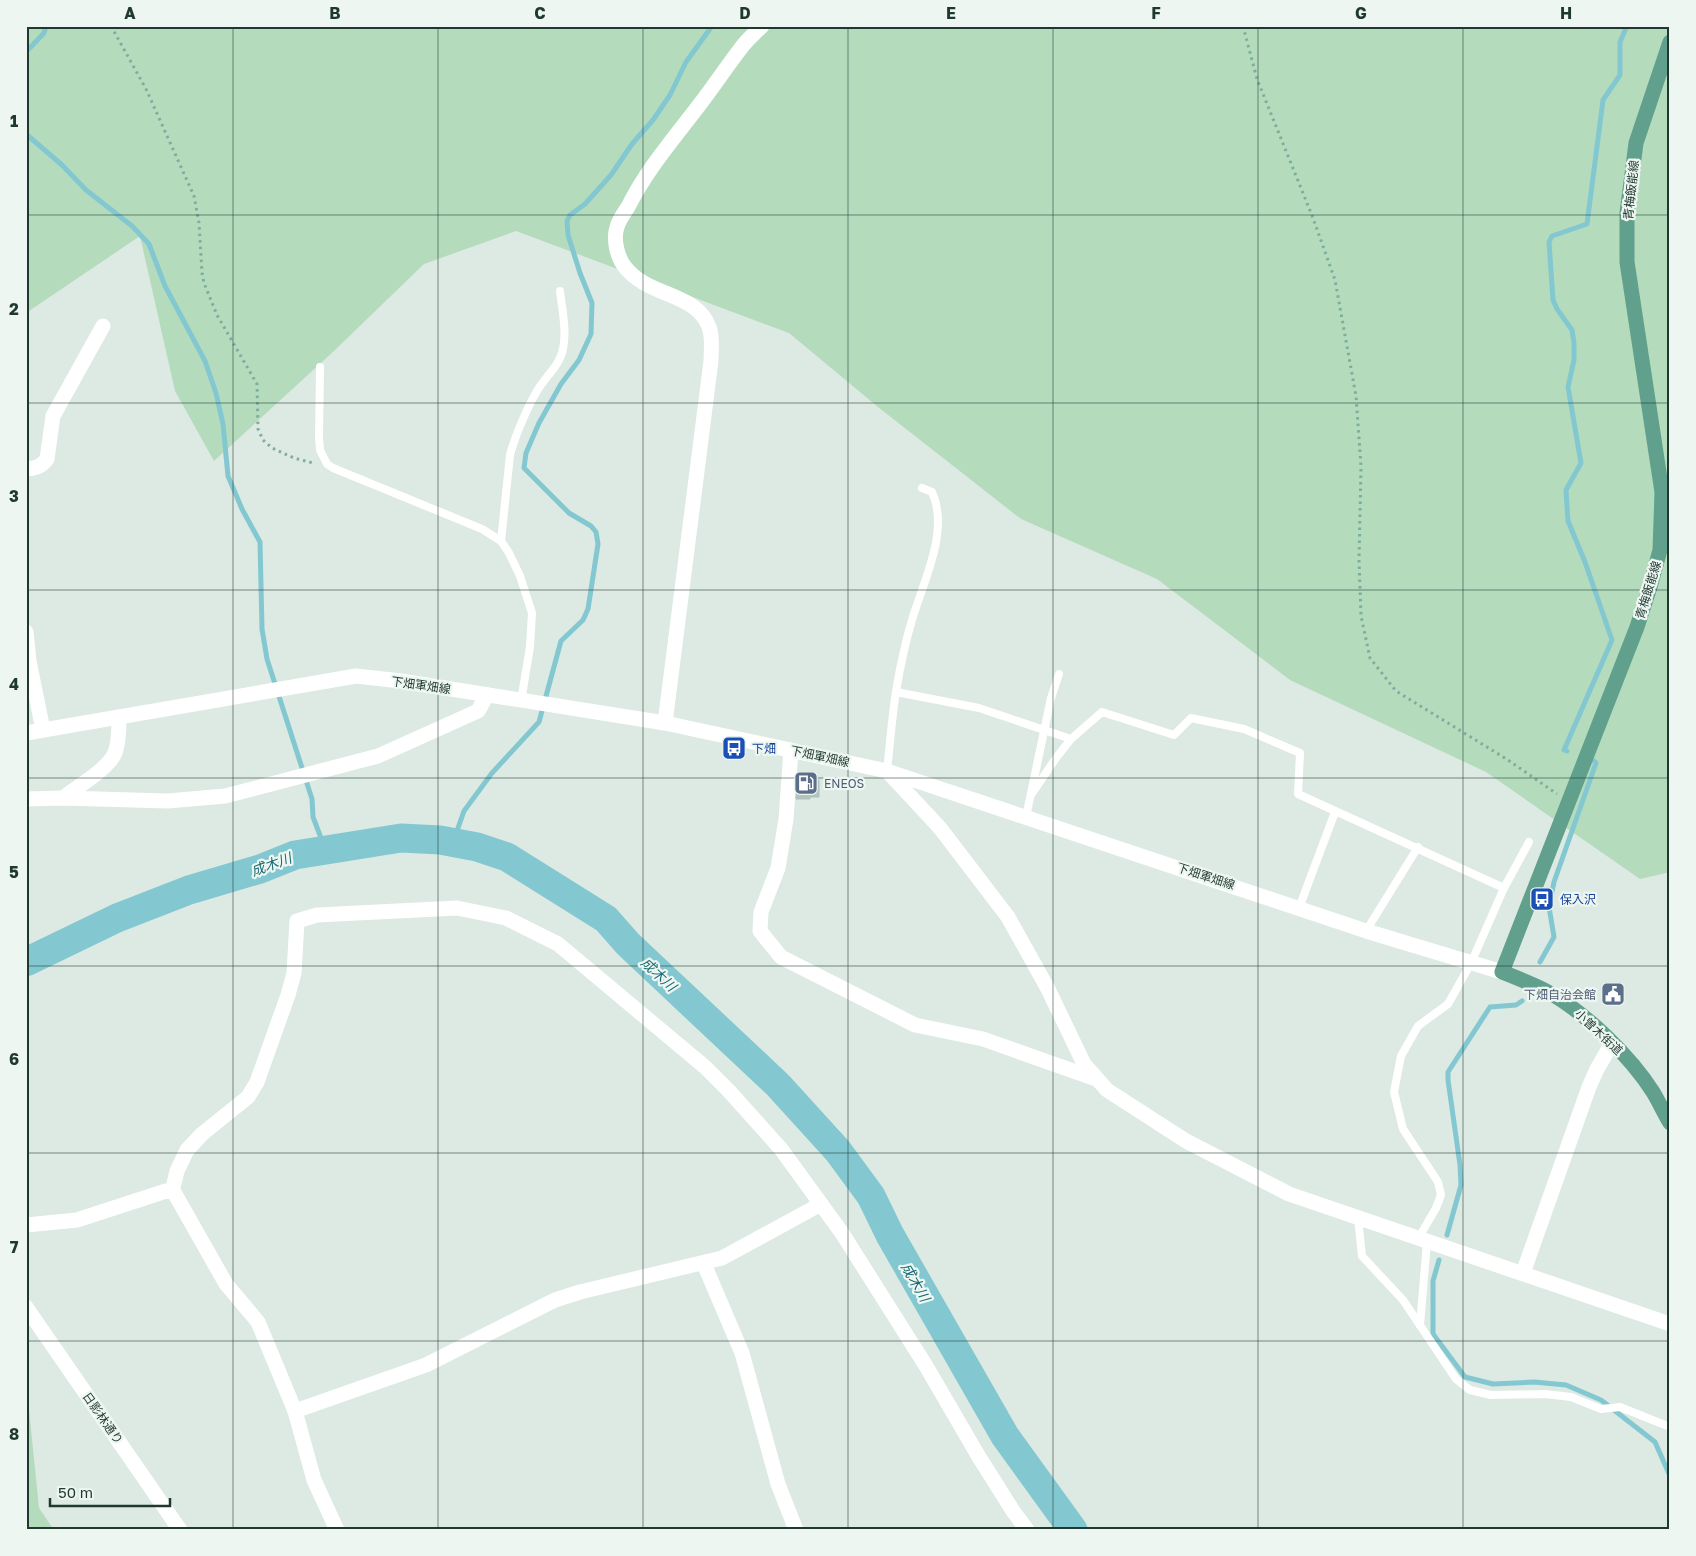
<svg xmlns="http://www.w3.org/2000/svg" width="1696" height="1556" viewBox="0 0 1696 1556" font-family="'Golos Text','Noto Sans JP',sans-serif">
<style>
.green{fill:#b5dbbd}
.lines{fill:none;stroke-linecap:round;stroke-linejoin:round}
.stream{stroke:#83c8d0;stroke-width:5}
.river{stroke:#83c8d0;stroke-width:29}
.building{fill:#b2c4bc;stroke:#afc3ba}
.path{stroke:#7dad9c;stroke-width:3;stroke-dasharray:2.5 4;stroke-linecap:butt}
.lane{stroke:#fff;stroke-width:8}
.street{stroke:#fff;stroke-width:15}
.secondary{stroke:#fff;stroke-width:15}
.primary{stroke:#60a08c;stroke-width:15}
.grid{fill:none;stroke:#1f3830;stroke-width:1;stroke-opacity:0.55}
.labels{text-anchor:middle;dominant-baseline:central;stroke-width:4.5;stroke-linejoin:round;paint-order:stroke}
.street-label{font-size:12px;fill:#1f3830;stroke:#edf6f1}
.transit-label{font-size:12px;fill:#164399;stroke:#edf6f1;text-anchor:start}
.service-label{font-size:12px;fill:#4e5e75;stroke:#edf6f1;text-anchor:start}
.water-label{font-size:14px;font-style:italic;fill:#196a74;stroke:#edf6f1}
.neatline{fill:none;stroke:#1f3830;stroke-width:2}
.grid-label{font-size:16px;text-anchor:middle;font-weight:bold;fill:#1f3830}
</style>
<rect width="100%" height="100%" fill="#dde9e3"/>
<g class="green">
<polygon points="26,26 1670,26 1670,872 1640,879 1486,772 1290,680 1157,579 1021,519 878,407 789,333 516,231 424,264 335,350 214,461 175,391 140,236 26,313"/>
<polygon points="26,1380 39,1508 54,1530 26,1530"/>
</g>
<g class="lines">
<g class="stream">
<polyline points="26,52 44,33 46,26"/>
<polyline points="26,134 62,165 86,190 132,226 149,244 165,286 205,361 216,393 223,424 228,476 242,509 260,542 262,629 267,659 312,799 313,817 326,851"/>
<polyline points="1567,751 1564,750 1612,640 1585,562 1568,521 1566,490 1581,463 1568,387 1574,360 1574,343 1572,330 1557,309 1553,300 1549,242 1552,236 1587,224 1603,100 1620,75 1620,42 1627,26"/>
<polyline points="453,842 464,811 492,773 539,722 561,641 583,620 588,609 598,544 596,532 591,526 569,513 524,468 526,453 539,423 561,384 579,360 591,334 592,303 580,273 568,235 567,221 570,215 585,204 611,175 632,144 653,120 670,95 686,62 712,26"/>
<polyline points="1540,962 1554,937 1549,907 1554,882 1596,763 1594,761"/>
<polyline points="1447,1235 1461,1185 1460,1165 1448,1080 1448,1072 1490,1007 1516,1005 1522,1001"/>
<polyline points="1439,1260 1433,1281 1433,1334 1465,1377 1493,1384 1534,1382 1566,1385 1601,1400 1655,1442 1670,1476"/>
</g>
<polyline class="river" points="26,962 117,918 189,890 260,869 295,855 401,838 440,840 477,847 507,857 606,919 628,944 778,1085 838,1151 871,1196 890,1235 1005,1436 1073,1530"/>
</g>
<polygon class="building" points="796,780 819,780 819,797 810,797 810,799 796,799"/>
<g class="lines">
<g class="path">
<polyline points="111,26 146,89 194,196 199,223 202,273 204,283 217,315 257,384 258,429 263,440 272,448 294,458 313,463"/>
<polyline points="1243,26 1257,79 1313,218 1335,280 1356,396 1361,466 1359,561 1361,616 1370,658 1396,691 1508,760 1557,794"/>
</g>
<g class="lane">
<polyline points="320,367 319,438 320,450 327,464 333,468 482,529 501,541 509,553 520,576 532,613 530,647 521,701"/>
<path d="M501,541L510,455C515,436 527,408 537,391C545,377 560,365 563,349C567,331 562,309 560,291"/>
<polyline points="896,692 979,708 1071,739"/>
<path d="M887,771C890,744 892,717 896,691C900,668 905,643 912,620C923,582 950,531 932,492L922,488"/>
<polyline points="1031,795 1056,758 1071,739 1102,712 1174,735 1191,718 1244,729 1300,753 1298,794 1504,888 1471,963 1448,1004 1418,1026 1401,1056 1394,1092 1403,1129 1438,1182 1441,1195 1436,1208 1418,1239"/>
<polyline points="1026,817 1051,698 1059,674"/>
<polyline points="1504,888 1529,842"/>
<polyline points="1299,908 1335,812"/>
<polyline points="1366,931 1418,847"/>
<polyline points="1358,1218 1362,1256 1403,1300 1456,1379 1470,1390 1491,1395 1545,1394 1571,1397 1601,1409 1620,1407 1670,1427"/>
<polyline points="1420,1325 1427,1242"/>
</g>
<g class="street">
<path d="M26,469C36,468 41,467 47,459L53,416L103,326"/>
<polyline points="26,632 29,661 43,730"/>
<path d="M665,723L711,361C711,350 713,337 709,327C696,292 648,297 625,267C617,257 613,239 617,227C619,220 624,213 628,207C647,169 675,137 700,104C714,86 727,66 741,48C747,40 755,33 762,26"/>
<polyline points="791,750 786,819 778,868 761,912 760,931 781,957 915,1025 983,1039 1096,1079"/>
<polyline points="887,771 940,828 1008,917 1048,989 1084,1064 1107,1090 1186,1141 1289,1194 1670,1324"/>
<path d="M63,798C78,786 105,771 114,755C119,745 119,728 119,717"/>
<polyline points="26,799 63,798 168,801 225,796 378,756 478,711 487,695"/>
<polyline points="172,1192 177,1171 187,1150 202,1134 248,1097 257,1082 288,995 294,973 297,921 317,915 457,908 506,918 558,944 705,1067 729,1091 781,1149 842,1233 926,1366 979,1457 1013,1511 1027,1530"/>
<polyline points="26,1225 77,1220 166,1191 172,1192 175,1194 226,1284 258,1322 295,1411 314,1480 337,1530"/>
<polyline points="704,1264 742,1353 778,1484 796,1530"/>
<polyline points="1523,1273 1589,1087 1597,1069 1612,1043"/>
<polyline points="295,1411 426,1365 555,1300 580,1292 722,1258 821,1204"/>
</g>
<g class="secondary">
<polyline points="26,733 356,676 401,681 665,723 887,771 1366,931 1502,972"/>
<polyline points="26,1307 180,1530"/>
</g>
<path class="primary" d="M1670,42L1636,143L1627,213V262L1662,492L1660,550L1650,587L1637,627L1502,972C1517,978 1533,984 1548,992C1586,1013 1630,1056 1653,1092C1659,1102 1664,1113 1670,1123"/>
</g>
<path class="grid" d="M233,26V1530M438,26V1530M643,26V1530M848,26V1530M1053,26V1530M1258,26V1530M1463,26V1530M26,215H1670M26,403H1670M26,590H1670M26,778H1670M26,966H1670M26,1153H1670M26,1341H1670"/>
<defs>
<g id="bus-square" transform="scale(1.25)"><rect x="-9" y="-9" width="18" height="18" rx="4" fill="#1a4fb4" stroke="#edf6f1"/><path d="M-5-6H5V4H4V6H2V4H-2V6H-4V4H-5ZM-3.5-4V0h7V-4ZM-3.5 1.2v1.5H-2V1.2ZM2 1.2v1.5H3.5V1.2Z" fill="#fff"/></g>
<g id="fuel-square" transform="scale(1.25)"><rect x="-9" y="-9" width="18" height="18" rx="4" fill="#5c6f8a" stroke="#edf6f1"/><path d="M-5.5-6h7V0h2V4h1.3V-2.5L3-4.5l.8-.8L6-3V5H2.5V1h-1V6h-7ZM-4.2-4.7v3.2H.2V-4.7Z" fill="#fff"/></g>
<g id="civic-square" transform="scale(1.25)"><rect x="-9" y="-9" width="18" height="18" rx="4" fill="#5c6f8a" stroke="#edf6f1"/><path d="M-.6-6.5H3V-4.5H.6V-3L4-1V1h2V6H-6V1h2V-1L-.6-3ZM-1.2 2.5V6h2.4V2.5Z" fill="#fff"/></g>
</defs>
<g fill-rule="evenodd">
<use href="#bus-square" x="734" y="748"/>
<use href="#fuel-square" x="806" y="783"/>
<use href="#bus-square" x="1542" y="899"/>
<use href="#civic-square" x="1613" y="994"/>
</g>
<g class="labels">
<g class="street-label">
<text transform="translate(1631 190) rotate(-84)">青梅飯能線</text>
<text transform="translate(1648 590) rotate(-73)">青梅飯能線</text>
<text transform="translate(421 685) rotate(8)">下畑軍畑線</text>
<text transform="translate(820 756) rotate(12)">下畑軍畑線</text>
<text transform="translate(1206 876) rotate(18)">下畑軍畑線</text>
<text transform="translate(1599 1032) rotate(43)">小曽木街道</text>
<text transform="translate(103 1418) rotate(55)">日影林通り</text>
</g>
<g class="transit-label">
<text x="752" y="748">下畑</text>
<text x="1560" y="899">保入沢</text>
</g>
<g class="service-label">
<text x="824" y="783">ENEOS</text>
<text x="1596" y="994" text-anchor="end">下畑自治会館</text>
</g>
<g class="water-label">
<text transform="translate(271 864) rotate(-20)">成木川</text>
<text transform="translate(659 974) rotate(43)">成木川</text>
<text transform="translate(916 1282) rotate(60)">成木川</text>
</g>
</g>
<rect width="1696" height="1556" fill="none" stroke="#edf6f1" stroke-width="55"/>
<path d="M50 1498v8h120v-8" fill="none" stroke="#1f3830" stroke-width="2.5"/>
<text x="58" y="1498" font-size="15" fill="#1f3830" stroke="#edf6f1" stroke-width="4" paint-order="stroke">50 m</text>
<rect x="28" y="28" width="1640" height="1500" class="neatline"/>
<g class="grid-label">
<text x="130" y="19">A</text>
<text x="335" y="19">B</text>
<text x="540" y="19">C</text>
<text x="745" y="19">D</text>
<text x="951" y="19">E</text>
<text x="1156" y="19">F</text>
<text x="1361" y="19">G</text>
<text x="1566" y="19">H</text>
<text x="14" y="127">1</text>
<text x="14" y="315">2</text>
<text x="14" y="502">3</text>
<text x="14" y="690">4</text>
<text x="14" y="878">5</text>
<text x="14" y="1065">6</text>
<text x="14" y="1253">7</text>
<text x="14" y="1440">8</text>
</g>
</svg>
